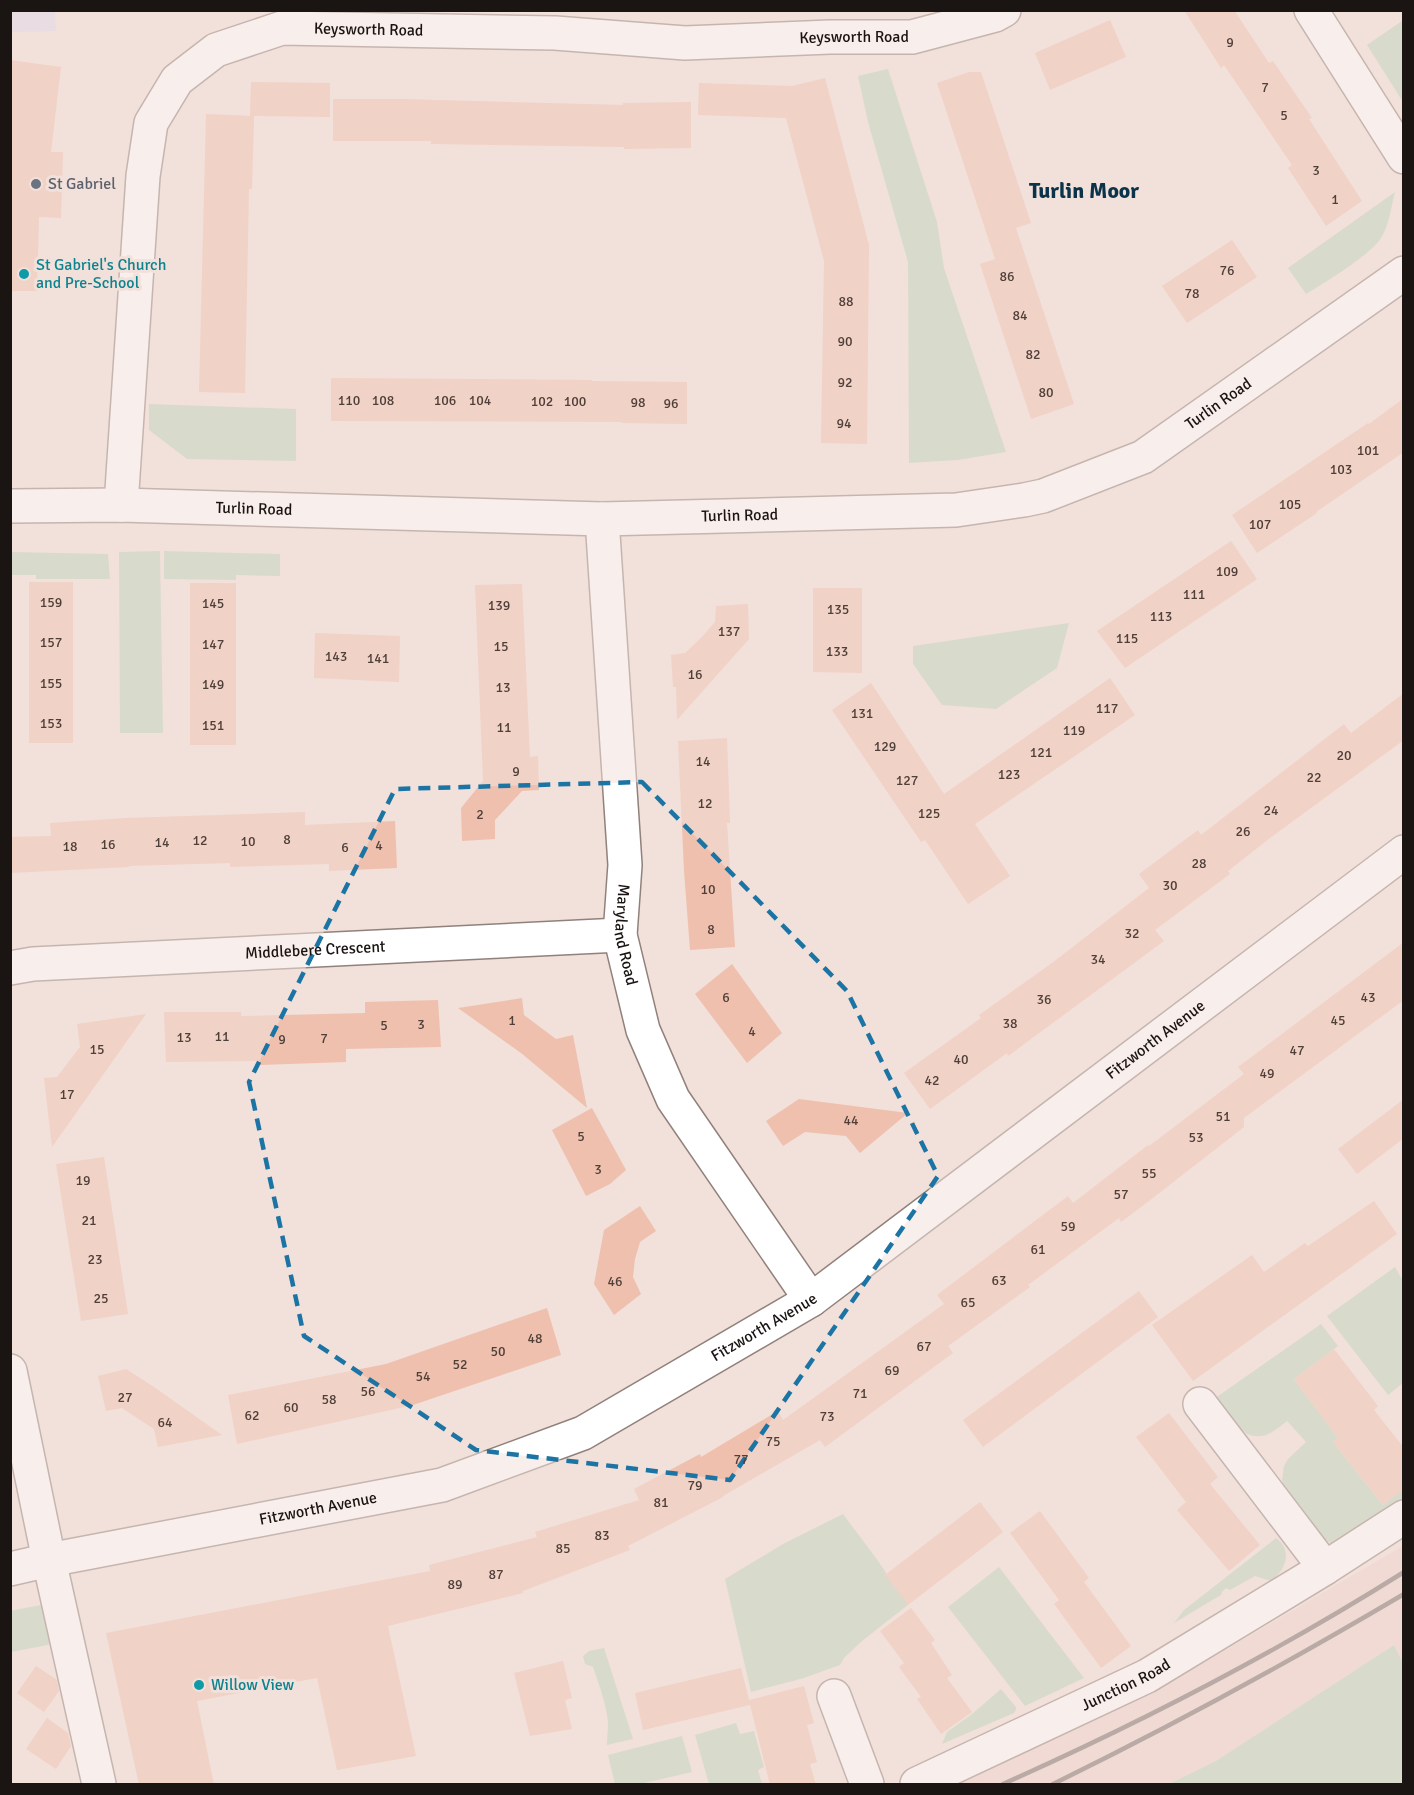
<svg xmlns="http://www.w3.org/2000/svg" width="1414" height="1795" viewBox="0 0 1414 1795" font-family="Signika,sans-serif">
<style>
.built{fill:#edd3c9}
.education{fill:#ddd7ec}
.green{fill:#b8d5ba}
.building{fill:#efc0ae}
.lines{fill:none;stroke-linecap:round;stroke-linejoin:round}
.street-casing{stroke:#91817b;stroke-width:36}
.street{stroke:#fff;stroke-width:33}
.rail{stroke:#736865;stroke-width:4.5}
.marked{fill:none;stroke:#1b74a3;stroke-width:4.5;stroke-dasharray:12 8;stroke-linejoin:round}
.worship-dot{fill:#6b7280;stroke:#f2e0da;stroke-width:2}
.culture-dot{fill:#0f9aa8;stroke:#f2e0da;stroke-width:2}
.labels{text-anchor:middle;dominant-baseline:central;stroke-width:6;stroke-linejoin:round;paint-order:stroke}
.number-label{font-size:14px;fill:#4f3f39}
.street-label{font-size:16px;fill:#1a1412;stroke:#f2e0da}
.worship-label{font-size:16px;fill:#5b616d;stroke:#f2e0da;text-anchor:start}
.culture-label{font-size:16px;fill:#0d838f;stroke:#f2e0da;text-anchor:start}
.district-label{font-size:22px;font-weight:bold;fill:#0b344b;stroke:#f2e0da}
</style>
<rect width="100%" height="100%" fill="#f2e0da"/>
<polygon class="built" points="1403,1546 1403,1663 1394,1645 1216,1761 1169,1784 946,1784 1198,1666"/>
<polygon class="education" points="10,11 55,11 56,31 11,32"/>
<g class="green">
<polygon points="1402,21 1404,24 1403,102 1367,45"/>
<polygon points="888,69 937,222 944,268 1006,452 958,460 909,463 908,262 868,122 858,76"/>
<path d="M1395,192C1391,207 1389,228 1379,241C1365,258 1326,282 1306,294L1288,268Z"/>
<polygon points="149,404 296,409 296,461 187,459 149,430"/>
<polygon points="160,551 163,733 120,733 119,552"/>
<polygon points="164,551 280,554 280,576 236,575 236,580 164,579"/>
<polygon points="11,552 108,554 110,579 36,579 36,575 11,575"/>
<polygon points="1069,623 1057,668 996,709 942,705 913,664 913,646"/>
<polygon points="1395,1267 1403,1281 1403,1383 1388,1395 1327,1316"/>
<path d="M1321,1324L1338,1346L1294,1379L1338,1438L1333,1442L1383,1505L1403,1489V1504L1332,1544L1318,1535L1286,1492L1282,1480L1284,1466L1288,1459L1306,1442L1287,1421C1274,1431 1264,1441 1247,1434L1211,1401Z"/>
<polygon points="843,1514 876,1558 908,1605 862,1641 844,1658 840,1665 804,1678 751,1692 725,1579 783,1544"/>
<path d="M1276,1538C1293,1550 1286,1570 1271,1581L1255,1576L1230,1590L1226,1588L1222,1592L1221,1595L1174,1623L1184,1610Z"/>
<polygon points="999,1567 1084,1678 1025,1706 948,1607"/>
<polygon points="46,1604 56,1632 48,1645 11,1652 10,1611"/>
<polygon points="1394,1645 1403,1663 1403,1784 1169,1784 1216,1761"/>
<path d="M604,1648L633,1739L607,1745C607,1737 608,1730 608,1722C607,1707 598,1681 593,1667L585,1664L583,1656L589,1651Z"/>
<polygon points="1001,1689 1016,1707 1016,1710 1014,1713 942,1744 947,1732 972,1714"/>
<polygon points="736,1723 740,1734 754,1731 764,1767 758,1770 762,1784 709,1784 695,1735"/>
<polygon points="682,1736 692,1772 640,1784 615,1784 608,1755"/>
</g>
<g class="building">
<polygon points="1184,10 1234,10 1269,63 1273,61 1312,118 1309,119 1362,201 1326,226 1288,168 1292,165 1224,65 1221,68"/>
<polygon points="1110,20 1126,57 1050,90 1035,53"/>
<polygon points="10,60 61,67 51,152 63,152 61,218 39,217 37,291 10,291"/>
<polygon points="969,72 981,72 1031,223 1016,228 1074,404 1031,419 980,264 995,259 937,83"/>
<polygon points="825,78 869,245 867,444 821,443 824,261 786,118 698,115 699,83 792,86"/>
<polygon points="251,82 330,83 330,117 250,116"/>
<polygon points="333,99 402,99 623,105 623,103 691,102 691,148 624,149 624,147 431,144 431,141 333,141"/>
<polygon points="206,114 254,116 252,189 249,189 245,393 199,392"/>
<polygon points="1232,240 1257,277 1187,323 1162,286"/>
<polygon points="331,378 592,380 592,381 687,382 687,424 622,423 622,422 331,421"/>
<polygon points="1404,398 1404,452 1316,512 1317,513 1257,553 1232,515 1368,423 1369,424"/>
<polygon points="1231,541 1257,579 1125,668 1097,631"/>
<rect x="29" y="582" width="44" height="161"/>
<rect x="190" y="583" width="46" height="162"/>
<polygon points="522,584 530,757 538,756 539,790 522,791 495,820 495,839 462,841 461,808 483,781 475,585"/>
<polygon points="813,588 862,588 862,673 813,672"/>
<polygon points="748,604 749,639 677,720 676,687 673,687 671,655 685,653 702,637 715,622 716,606"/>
<polygon points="315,633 400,636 399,682 314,678"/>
<polygon points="1110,678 1135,715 975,824 1010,876 968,904 925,840 921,842 832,710 871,683 944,794"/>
<polygon points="1404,693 1404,740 1270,838 1228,871 1230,874 1155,930 1164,941 1008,1056 1007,1053 930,1109 904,1073 981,1018 979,1015 1052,963 1149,888 1139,874 1198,830 1201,835 1344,724 1351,733"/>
<polygon points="727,738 730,823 727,823 735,947 690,950 684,871 678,741"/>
<polygon points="305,812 305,825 395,821 397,868 329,871 329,864 230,867 230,863 129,866 129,867 10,873 10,837 51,836 50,823 126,818"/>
<polygon points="1404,942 1404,1000 1244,1118 1244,1127 1149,1201 1121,1222 1119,1218 1028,1285 1030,1287 948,1346 953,1353 825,1447 820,1440 723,1496 723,1497 628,1546 630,1550 523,1591 523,1593 388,1626 416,1756 337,1770 317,1678 197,1701 214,1785 139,1785 106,1633 430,1571 429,1565 537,1537 535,1532 639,1500 634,1489 700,1454 701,1457 778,1411 783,1420 944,1304 937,1295 1068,1196 1073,1203 1148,1145 1149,1146 1244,1074 1238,1067"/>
<polygon points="732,964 782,1033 747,1063 695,994"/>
<polygon points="522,998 524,1015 556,1039 573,1035 587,1108 521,1053 458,1008"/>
<polygon points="438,1000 441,1047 346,1049 346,1062 260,1065 260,1061 166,1062 164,1012 241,1012 241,1016 365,1013 365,1002"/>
<polygon points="146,1014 110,1065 52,1147 44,1078 57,1077 80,1047 77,1024"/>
<polygon points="799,1099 830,1103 908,1113 860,1153 846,1136 805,1132 783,1146 766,1121"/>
<polygon points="1404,1099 1404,1138 1357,1174 1338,1149"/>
<polygon points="592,1108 626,1170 610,1184 586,1196 552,1130"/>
<polygon points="104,1157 128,1314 81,1321 56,1164"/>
<polygon points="1374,1201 1397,1234 1193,1381 1152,1325 1252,1255 1264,1272 1305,1243 1308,1246"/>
<polygon points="640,1206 656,1231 640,1242 635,1259 633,1277 641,1294 614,1315 594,1284 604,1230"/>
<polygon points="1139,1291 1158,1317 983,1447 963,1420"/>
<polygon points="547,1308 561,1355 413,1405 237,1444 228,1395 386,1364"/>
<polygon points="1334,1349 1378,1406 1374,1410 1404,1448 1404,1489 1383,1505 1333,1442 1338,1438 1294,1379"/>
<polygon points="126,1369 154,1387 222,1435 158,1447 154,1429 122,1408 106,1411 98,1376"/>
<polygon points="1169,1413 1218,1477 1210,1484 1260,1545 1229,1571 1177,1510 1186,1502 1136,1437"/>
<polygon points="980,1502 1003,1532 908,1605 885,1575"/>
<polygon points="1040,1511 1089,1578 1084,1582 1131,1646 1101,1668 1054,1604 1059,1600 1010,1533"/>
<polygon points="911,1608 935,1640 931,1643 952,1675 947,1678 972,1712 941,1734 917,1699 921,1697 899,1667 904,1663 880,1631"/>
<polygon points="563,1661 572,1698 565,1700 572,1729 530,1736 514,1673"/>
<polygon points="36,1666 57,1680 59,1691 44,1712 17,1693"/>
<polygon points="741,1668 749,1700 804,1686 814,1723 807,1725 817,1762 810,1764 816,1785 770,1785 750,1705 643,1730 635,1693"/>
<polygon points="47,1718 68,1733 71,1746 56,1769 26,1749"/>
</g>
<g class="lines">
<g class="street-casing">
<g id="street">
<polyline points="1311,10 1404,157"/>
<path id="s1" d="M121,505L143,176L151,123L177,80L216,50L282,28L555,33L685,43L830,37H912L995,15L1004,10"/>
<path id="s2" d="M10,506L121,505L602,519L956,510L1024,500L1043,496L1143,457L1404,273"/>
<path id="s3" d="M602,519L625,865L620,935L643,1030L673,1099L811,1300"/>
<path id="s4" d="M10,968L33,964L620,935"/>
<polyline points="10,1371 49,1560 99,1784"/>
<polyline points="1200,1404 1325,1568"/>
<path id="s5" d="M10,1569L49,1560L442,1485L583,1433L811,1300L1404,852"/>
<polyline points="834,1696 867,1784"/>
<path id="s6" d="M917,1784L1147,1676L1325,1568L1404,1517"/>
</g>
</g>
<use href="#street" class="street"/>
<g class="rail">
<path d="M1003,1784C1140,1723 1277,1652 1404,1572"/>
<path d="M1053,1784C1172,1726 1289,1662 1404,1594"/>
</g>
</g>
<path d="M0 0H1414V1795H0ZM642,782L847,991L938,1176L730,1480L476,1450L304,1336L249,1082L395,789Z" fill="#f2e0da" fill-opacity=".55" fill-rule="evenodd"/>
<path class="marked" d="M642,782L847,991L938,1176L730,1480L476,1450L304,1336L249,1082L395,789Z"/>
<circle class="worship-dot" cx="36" cy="184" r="6"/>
<g class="culture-dot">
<circle cx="24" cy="274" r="6"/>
<circle cx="199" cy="1685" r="6"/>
</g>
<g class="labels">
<g class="number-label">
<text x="1230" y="42">9</text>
<text x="1265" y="87">7</text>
<text x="1284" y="115">5</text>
<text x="1316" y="170">3</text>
<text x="1335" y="199">1</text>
<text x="1227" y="270">76</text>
<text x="1007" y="276">86</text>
<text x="1192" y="293">78</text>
<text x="846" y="301">88</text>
<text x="1020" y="315">84</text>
<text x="845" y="341">90</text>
<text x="1033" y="354">82</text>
<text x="845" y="382">92</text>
<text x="1046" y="392">80</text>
<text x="349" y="400">110</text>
<text x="383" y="400">108</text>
<text x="445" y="400">106</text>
<text x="480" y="400">104</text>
<text x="542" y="401">102</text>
<text x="575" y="401">100</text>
<text x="638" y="402">98</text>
<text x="671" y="403">96</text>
<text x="844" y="423">94</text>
<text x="1368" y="450">101</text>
<text x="1341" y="469">103</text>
<text x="1290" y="504">105</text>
<text x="1260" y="524">107</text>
<text x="1227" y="571">109</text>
<text x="1194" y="594">111</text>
<text x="51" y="602">159</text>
<text x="213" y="603">145</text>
<text x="499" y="605">139</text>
<text x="838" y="609">135</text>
<text x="1161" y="616">113</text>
<text x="729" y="631">137</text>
<text x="1127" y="638">115</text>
<text x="51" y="642">157</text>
<text x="213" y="644">147</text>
<text x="501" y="646">15</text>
<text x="837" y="651">133</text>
<text x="336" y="656">143</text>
<text x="378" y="658">141</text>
<text x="695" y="674">16</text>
<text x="51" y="683">155</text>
<text x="213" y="684">149</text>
<text x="503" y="687">13</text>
<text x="1107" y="708">117</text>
<text x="862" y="713">131</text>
<text x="51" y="723">153</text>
<text x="213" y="725">151</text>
<text x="504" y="727">11</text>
<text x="1074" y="730">119</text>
<text x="885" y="746">129</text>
<text x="1041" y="752">121</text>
<text x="1344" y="755">20</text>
<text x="703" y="761">14</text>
<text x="516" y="771">9</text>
<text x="1009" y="774">123</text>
<text x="1314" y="777">22</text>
<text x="907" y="780">127</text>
<text x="705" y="803">12</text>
<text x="1271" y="810">24</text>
<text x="929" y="813">125</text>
<text x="480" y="814">2</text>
<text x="1243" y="831">26</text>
<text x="287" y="839">8</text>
<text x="200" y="840">12</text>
<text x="248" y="841">10</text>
<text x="162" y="842">14</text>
<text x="108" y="844">16</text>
<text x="379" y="845">4</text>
<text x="70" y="846">18</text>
<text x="345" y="847">6</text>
<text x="1199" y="863">28</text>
<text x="1170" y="885">30</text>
<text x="708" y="889">10</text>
<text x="711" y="929">8</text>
<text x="1132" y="933">32</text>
<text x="1098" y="959">34</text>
<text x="726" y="997">6</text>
<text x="1368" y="997">43</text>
<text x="1044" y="999">36</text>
<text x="512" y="1020">1</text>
<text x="1338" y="1020">45</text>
<text x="1010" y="1023">38</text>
<text x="421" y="1024">3</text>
<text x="384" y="1025">5</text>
<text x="752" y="1031">4</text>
<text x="222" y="1036">11</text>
<text x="184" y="1037">13</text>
<text x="324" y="1038">7</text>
<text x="282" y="1039">9</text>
<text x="97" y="1049">15</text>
<text x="1297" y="1050">47</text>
<text x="961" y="1059">40</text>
<text x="1267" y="1073">49</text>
<text x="932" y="1080">42</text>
<text x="67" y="1094">17</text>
<text x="1223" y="1116">51</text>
<text x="851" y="1120">44</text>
<text x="581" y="1136">5</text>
<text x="1196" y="1137">53</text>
<text x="598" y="1169">3</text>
<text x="1149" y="1173">55</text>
<text x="83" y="1180">19</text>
<text x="1121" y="1194">57</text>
<text x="89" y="1220">21</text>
<text x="1068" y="1226">59</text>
<text x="1038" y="1249">61</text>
<text x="95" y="1259">23</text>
<text x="999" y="1280">63</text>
<text x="615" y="1281">46</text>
<text x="101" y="1298">25</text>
<text x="968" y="1302">65</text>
<text x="535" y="1338">48</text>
<text x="924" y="1346">67</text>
<text x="498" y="1351">50</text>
<text x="460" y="1364">52</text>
<text x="892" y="1370">69</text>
<text x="423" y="1376">54</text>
<text x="368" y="1391">56</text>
<text x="860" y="1393">71</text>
<text x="125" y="1397">27</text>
<text x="329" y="1399">58</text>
<text x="291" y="1407">60</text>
<text x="252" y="1415">62</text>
<text x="827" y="1416">73</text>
<text x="165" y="1422">64</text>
<text x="773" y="1441">75</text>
<text x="741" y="1459">77</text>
<text x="695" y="1485">79</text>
<text x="661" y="1502">81</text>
<text x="602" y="1535">83</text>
<text x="563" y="1548">85</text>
<text x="496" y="1574">87</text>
<text x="455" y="1584">89</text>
</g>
<g class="street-label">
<text stroke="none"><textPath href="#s1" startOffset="639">Keysworth Road</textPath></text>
<text stroke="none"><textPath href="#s1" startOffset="1125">Keysworth Road</textPath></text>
<text stroke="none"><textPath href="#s2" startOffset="1234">Turlin Road</textPath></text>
<text stroke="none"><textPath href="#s2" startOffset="244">Turlin Road</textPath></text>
<text stroke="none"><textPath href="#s2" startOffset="730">Turlin Road</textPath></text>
<text stroke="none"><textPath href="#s3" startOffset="417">Maryland Road</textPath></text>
<text stroke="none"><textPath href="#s4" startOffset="306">Middlebere Crescent</textPath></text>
<text stroke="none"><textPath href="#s5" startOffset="1286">Fitzworth Avenue</textPath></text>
<text stroke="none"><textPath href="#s5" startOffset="800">Fitzworth Avenue</textPath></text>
<text stroke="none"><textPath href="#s5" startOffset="314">Fitzworth Avenue</textPath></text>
<text stroke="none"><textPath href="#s6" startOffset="231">Junction Road</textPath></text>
</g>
<g class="worship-label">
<text x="48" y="184">St Gabriel</text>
</g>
<g class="culture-label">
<text x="36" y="265">St Gabriel's Church<tspan x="36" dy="18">and Pre-School</tspan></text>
<text x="211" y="1685">Willow View</text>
</g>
<g class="district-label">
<text x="1084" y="190">Turlin Moor</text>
</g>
</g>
<rect width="1414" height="1795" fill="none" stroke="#1a1412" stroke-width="24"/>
</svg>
